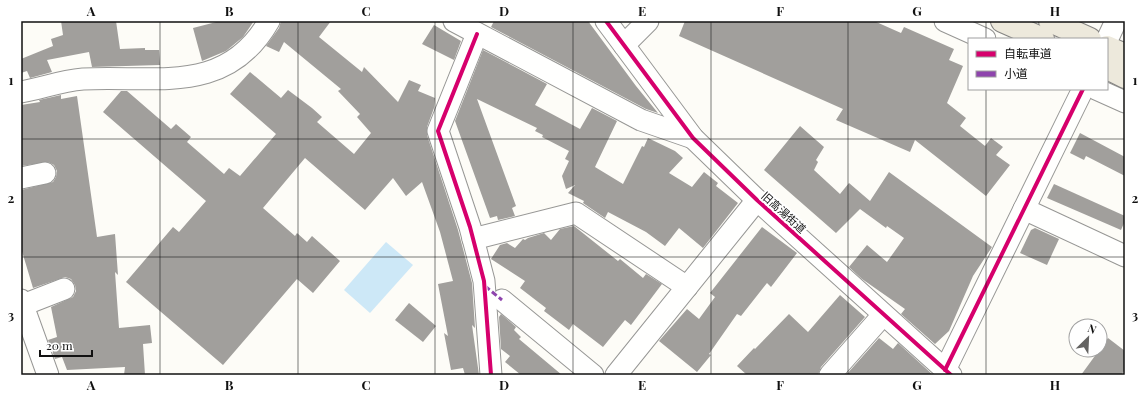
<svg xmlns="http://www.w3.org/2000/svg" width="1146" height="396" viewBox="0 0 1146 396" font-family="'Playfair Display','Noto Sans JP',serif">
<style>
.water{fill:#cde8f7}
.building{fill:#a19f9c}
.lines{fill:none;stroke-linecap:round;stroke-linejoin:round}
.minor-casing{stroke:#979795;stroke-width:23}
.major-casing{stroke:#858482;stroke-width:24}
.minor{stroke:#fffffe;stroke-width:21}
.major{stroke:#ede9dc;stroke-width:22}
.quiet{stroke:#8e44ad;stroke-width:3;stroke-dasharray:6 3;stroke-linecap:butt}
.cycleway-casing{stroke:#fff;stroke-width:6}
.cycleway{stroke:#d6006c;stroke-width:4}
.grid{fill:none;stroke:#111;stroke-width:1;stroke-opacity:0.55}
.labels{text-anchor:middle;dominant-baseline:central;stroke-width:4;stroke-linejoin:round;paint-order:stroke}
.street-label{font-size:11px;fill:#111;stroke:#fff}
.neatline{fill:none;stroke:#111;stroke-width:1.5}
.grid-label{font-size:13px;text-anchor:middle;font-weight:bold;fill:#111}
</style>
<rect width="100%" height="100%" fill="#fdfcf7"/>
<polygon class="water" points="386,242 413,265 370,313 344,290"/>
<g class="building">
<polygon points="61,21 116,21 120,49 145,48 145,50 159,50 160,65 92,67 89,52 47,60 52,72 30,78 27,71 21,73 21,59 53,46 51,39 63,35"/>
<polygon points="220,21 254,21 243,37 226,51 202,61 193,28"/>
<polygon points="281,21 331,21 319,37 362,72 364,67 398,102 409,80 421,85 418,91 435,98 434,108 427,127 427,135 458,230 472,283 475,328 472,325 479,375 465,375 463,368 451,370 444,333 448,336 438,284 453,281 440,232 422,182 406,196 393,178 365,210 305,158 263,208 295,236 297,233 307,242 312,236 340,261 313,293 297,279 223,365 126,282 173,227 179,232 206,201 103,112 121,91 127,91 171,129 176,124 191,137 187,142 224,174 229,168 240,176 276,134 230,94 250,72 281,98 288,90 312,108 322,117 317,122 354,154 371,133 357,117 360,114 338,91 341,89 284,42 279,52 266,46 279,28"/>
<polygon points="494,21 588,21 636,86 658,113 646,109 491,27"/>
<polygon points="685,21 874,21 901,33 904,27 954,49 949,60 963,66 947,103 966,118 960,126 985,146 991,138 1003,147 996,155 1010,165 986,196 915,140 910,152 836,120 843,109 679,36"/>
<polygon points="434,25 461,41 454,60 422,44"/>
<polygon points="483,50 547,84 535,105 580,129 592,108 617,121 595,167 623,184 642,146 644,147 648,138 675,151 683,158 669,173 692,187 704,172 718,183 716,186 738,203 703,248 679,228 665,246 646,232 608,212 605,218 583,203 584,201 568,193 575,185 566,189 562,176 569,161 565,159 569,151 542,137 543,135 535,131 537,128 477,99 516,206 512,208 515,216 498,220 497,216 490,218 455,121"/>
<polygon points="61,95 61,99 77,96 97,237 115,234 118,275 115,272 119,328 150,325 152,343 143,344 145,375 124,375 125,367 67,370 62,357 55,359 48,340 57,337 51,307 73,297 76,291 75,285 71,279 65,277 33,288 21,248 21,190 53,182 56,177 57,171 54,165 48,162 21,166 21,105 40,102 39,100"/>
<polygon points="800,126 824,147 816,160 818,162 814,170 840,194 849,183 870,201 889,172 992,247 973,276 949,331 935,344 901,314 905,309 862,279 849,267 867,245 887,262 904,238 887,226 886,228 860,209 836,233 764,170"/>
<polygon points="1080,133 1125,157 1125,176 1086,156 1084,160 1070,153"/>
<polygon points="1054,184 1125,216 1125,221 1121,230 1047,198"/>
<polygon points="574,226 618,261 620,259 643,278 646,274 662,284 631,325 625,320 603,347 573,324 569,330 544,311 546,308 520,288 525,281 491,259 500,245 507,243 515,248 523,239 525,240 528,238 544,233 551,240 560,229"/>
<polygon points="762,227 797,253 771,287 767,283 741,316 737,314 709,354 711,355 697,372 659,341 687,309 699,319 715,297 710,293"/>
<polygon points="1035,228 1059,239 1047,265 1020,253 1031,230"/>
<polygon points="840,295 865,317 821,367 818,375 747,375 737,366 754,348 755,349 789,314 808,332"/>
<polygon points="409,303 436,326 423,342 395,320"/>
<polygon points="501,314 516,327 514,330 521,337 519,339 562,375 521,375 505,362 510,356 501,349 499,317"/>
<polygon points="879,338 893,349 898,343 933,375 846,375"/>
<polygon points="1108,338 1125,351 1125,370 1121,375 1081,375"/>
</g>
<g class="lines">
<g class="minor-casing">
<g id="minor">
<polyline points="454,21 641,120 693,138"/>
<polyline points="606,21 693,138 757,200 951,375"/>
<polyline points="945,21 985,39"/>
<polyline points="477,34 438,131 470,227 484,281 491,375"/>
<polyline points="1107,40 1116,21"/>
<polyline points="624,45 648,21"/>
<polyline points="1096,89 1125,102"/>
<path d="M21,92C43,88 60,81 83,79C156,75 226,96 269,21"/>
<polyline points="21,178 45,173"/>
<polyline points="1024,209 1125,256"/>
<polyline points="473,239 576,213 687,287"/>
<polyline points="21,300 48,375"/>
<polyline points="502,300 593,375"/>
<polyline points="23,305 64,289"/>
<polyline points="945,370 1083,89"/>
<polyline points="616,375 757,200"/>
<polyline points="830,375 883,315"/>
</g>
</g>
<g class="major-casing">
<g id="major">
<polyline points="1002,21 1043,39"/>
<polyline points="1050,21 1090,39"/>
<polyline points="1107,47 1125,55"/>
<polyline points="1107,68 1125,77"/>
</g>
</g>
<use href="#minor" class="minor"/>
<use href="#major" class="major"/>
<polyline class="quiet" points="485,286 502,300"/>
<g class="cycleway-casing">
<g id="cycleway">
<polyline points="606,21 693,138 757,200 951,375"/>
<polyline points="477,34 438,131 470,227 484,281 491,375"/>
<polyline points="945,370 1083,89"/>
</g>
</g>
<use href="#cycleway" class="cycleway"/>
</g>
<path class="grid" d="M160,21V375M298,21V375M435,21V375M573,21V375M711,21V375M848,21V375M986,21V39M986,89V375M21,139H1125M21,257H1125"/>
<g class="labels">
<g class="street-label">
<text transform="translate(784 212) rotate(42)">旧高湯街道</text>
</g>
</g>
<rect width="1146" height="396" fill="none" stroke="#ffffff" stroke-width="44"/>
<rect x="968" y="38" width="140" height="52" fill="#ffffff" stroke="#a0a0a0"/>
<rect x="976" y="51" width="20" height="6" fill="#d6006c" stroke="#a0a0a0"/>
<text x="1004" y="58" font-size="12" fill="#111111">自転車道</text>
<rect x="976" y="71" width="20" height="6" fill="#8e44ad" stroke="#a0a0a0"/>
<text x="1004" y="78" font-size="12" fill="#111111">小道</text>
<g transform="translate(1088 338) rotate(24)"><circle r="19" fill="#ffffff" stroke="#a0a0a0"/>
<path d="M0-3L7 15L0 10L-7 15Z" fill="#646362"/>
<text y="-6" font-size="11" font-weight="bold" text-anchor="middle" fill="#111111">N</text>
</g>
<path d="M40 350v6h52v-6" fill="none" stroke="#111111" stroke-width="2"/>
<text x="46" y="350" font-size="12" fill="#111111" stroke="#ffffff" stroke-width="3" paint-order="stroke">20 m</text>
<rect x="22" y="22" width="1102" height="352" class="neatline"/>
<g class="grid-label">
<text x="91" y="16">A</text>
<text x="229" y="16">B</text>
<text x="366" y="16">C</text>
<text x="504" y="16">D</text>
<text x="642" y="16">E</text>
<text x="780" y="16">F</text>
<text x="917" y="16">G</text>
<text x="1055" y="16">H</text>
<text x="11" y="85">1</text>
<text x="1135" y="85">1</text>
<text x="11" y="203">2</text>
<text x="1135" y="203">2</text>
<text x="11" y="320">3</text>
<text x="1135" y="320">3</text>
<text x="91" y="390">A</text>
<text x="229" y="390">B</text>
<text x="366" y="390">C</text>
<text x="504" y="390">D</text>
<text x="642" y="390">E</text>
<text x="780" y="390">F</text>
<text x="917" y="390">G</text>
<text x="1055" y="390">H</text>
</g>
</svg>
